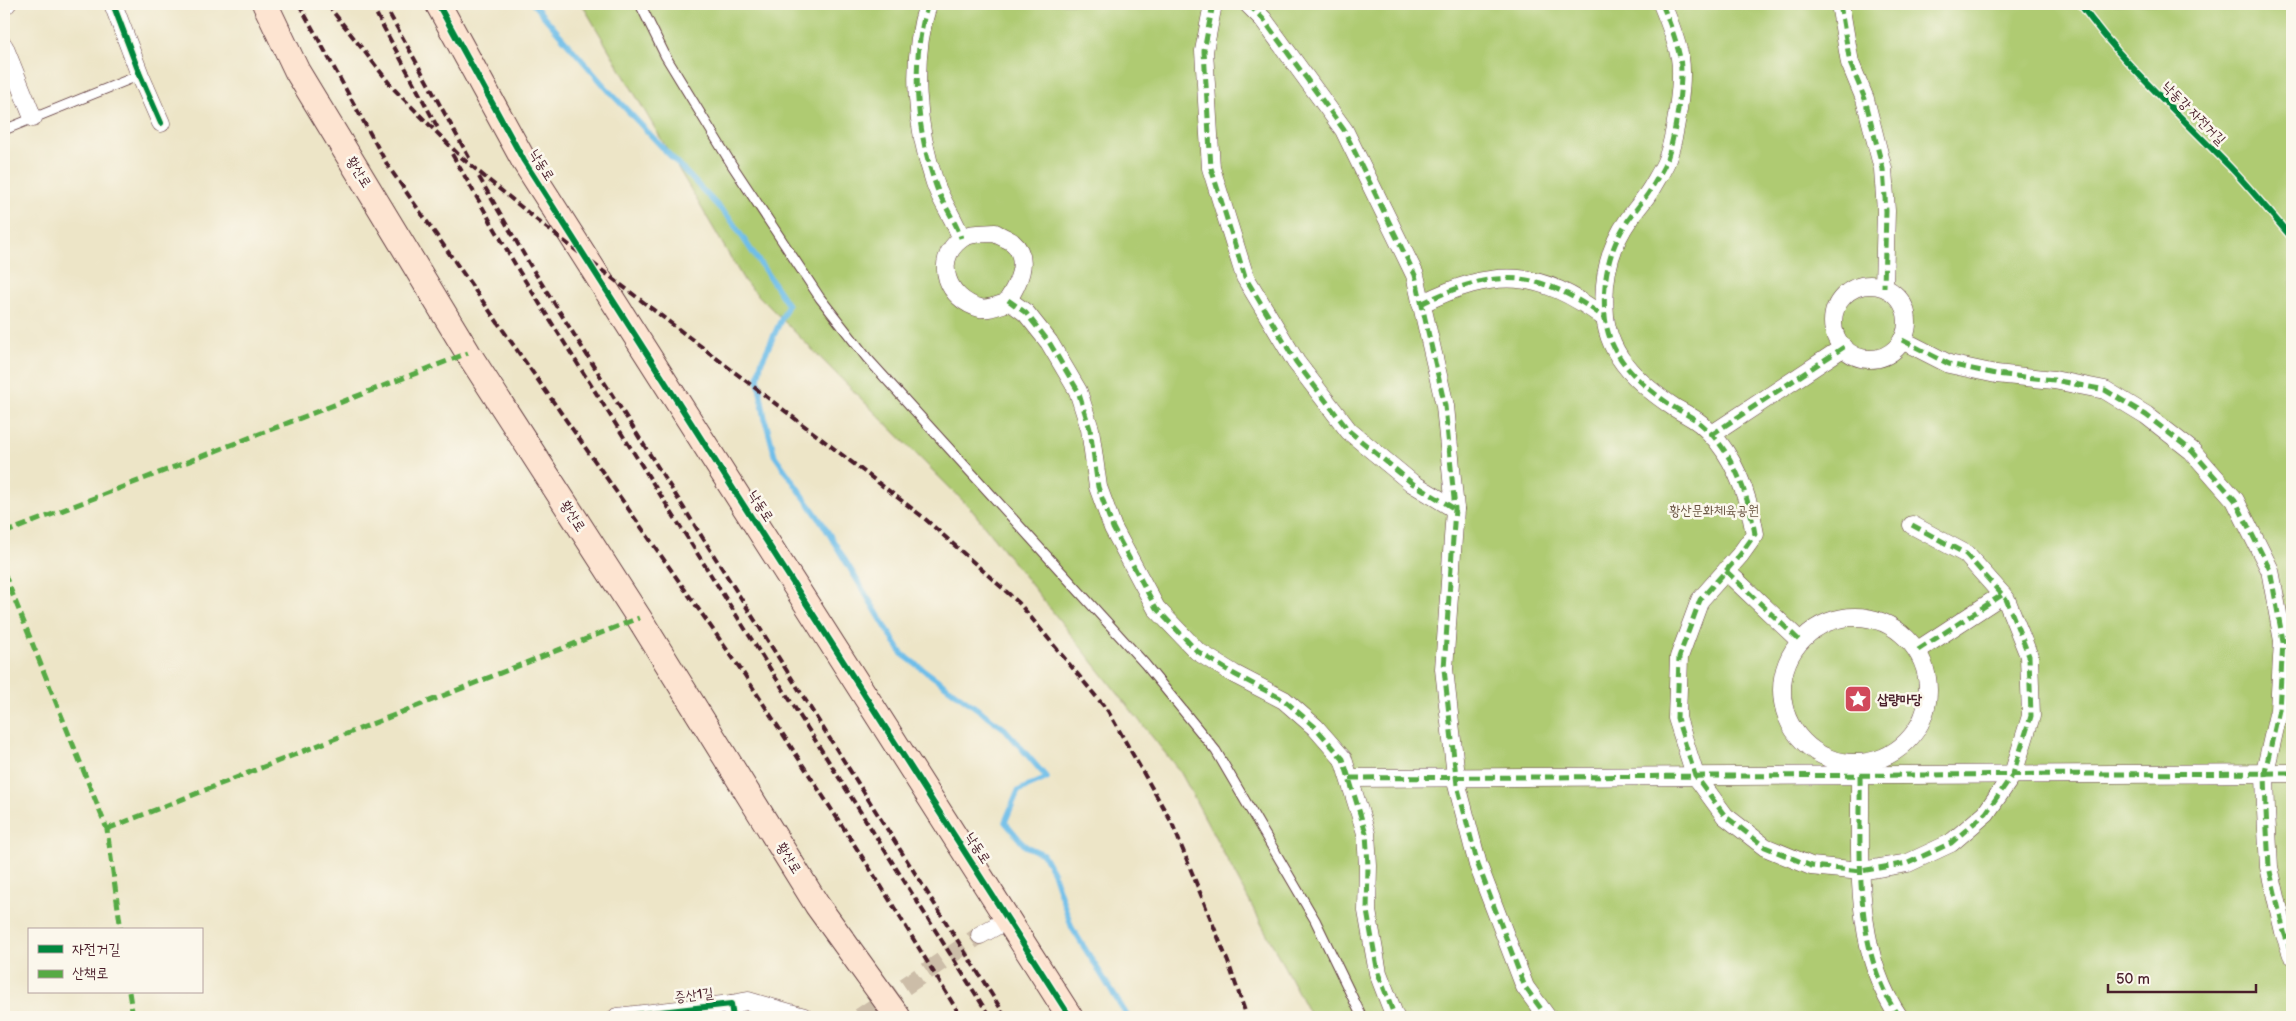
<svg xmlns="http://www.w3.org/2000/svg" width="2296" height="1021" viewBox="0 0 2296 1021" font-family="'Balsamiq Sans','Poor Story',sans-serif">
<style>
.green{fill:#afcb72;stroke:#7c754e}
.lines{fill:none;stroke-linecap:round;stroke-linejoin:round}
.stream{stroke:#6ebee9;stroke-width:5.5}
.street-tunnel{stroke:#ccbda8;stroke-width:18;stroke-dasharray:18 9;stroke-linecap:butt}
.lane-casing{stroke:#623d42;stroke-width:11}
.street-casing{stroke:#623d42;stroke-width:19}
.secondary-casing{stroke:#623d42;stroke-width:27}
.lane{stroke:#fff;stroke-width:9}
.street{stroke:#fff;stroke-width:18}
.secondary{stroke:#fde4d1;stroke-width:25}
.rail{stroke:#4a1f2b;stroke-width:4;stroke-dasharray:8 4;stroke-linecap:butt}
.quiet{stroke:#57aa44;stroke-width:5;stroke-dasharray:10 5;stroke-linecap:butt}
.cycleway-casing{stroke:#fbf7ec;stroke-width:9}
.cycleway{stroke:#00873e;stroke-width:6}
.labels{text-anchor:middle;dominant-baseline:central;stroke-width:5;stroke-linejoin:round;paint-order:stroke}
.street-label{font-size:14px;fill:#4a1f2b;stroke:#fbf7ec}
.park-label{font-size:14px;fill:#685340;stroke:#fbf7ec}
.poi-label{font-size:14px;font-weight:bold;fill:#4a1f2b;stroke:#fbf7ec;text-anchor:start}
</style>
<rect width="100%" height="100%" fill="#fbf7ec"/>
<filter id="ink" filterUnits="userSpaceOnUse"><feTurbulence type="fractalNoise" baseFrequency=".02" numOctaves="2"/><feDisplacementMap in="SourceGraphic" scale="10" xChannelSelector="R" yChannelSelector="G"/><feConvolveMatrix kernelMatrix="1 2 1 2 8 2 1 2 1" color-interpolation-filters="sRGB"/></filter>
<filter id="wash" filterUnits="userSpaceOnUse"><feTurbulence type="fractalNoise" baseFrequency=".0096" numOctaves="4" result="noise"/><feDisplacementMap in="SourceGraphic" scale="20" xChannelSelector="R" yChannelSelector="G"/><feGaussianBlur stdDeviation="1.12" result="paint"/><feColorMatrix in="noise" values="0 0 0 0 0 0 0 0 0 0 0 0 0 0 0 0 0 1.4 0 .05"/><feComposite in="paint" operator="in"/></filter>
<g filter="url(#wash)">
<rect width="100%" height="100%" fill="#ede5c7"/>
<polygon class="green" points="582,4 2292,4 2292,1017 1311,1017 1181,773 971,509 745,282"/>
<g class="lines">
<polyline class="stream" points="533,4 609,91 731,220 788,305 761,363 758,379 765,419 775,456 823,524 902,654 1005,729 1047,778 1018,791 1005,822 1025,846 1043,854 1053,872 1072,928 1128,1017"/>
</g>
</g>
<g filter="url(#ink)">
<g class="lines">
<polyline class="street-tunnel" points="860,1017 980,935"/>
<g class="lane-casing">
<g id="lane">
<polyline points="640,4 666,57 732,165 820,298 867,358 1145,664 1216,751 1315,920 1362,1017"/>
<polyline points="4,130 140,75"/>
</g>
</g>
<g class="street-casing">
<g id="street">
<polyline points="113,4 140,75 161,123"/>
<path d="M928,4C910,60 916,128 935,183C941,202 955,219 961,238"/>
<polyline points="1213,4 1204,51 1211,168 1245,277 1296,362 1349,431 1412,483 1455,509"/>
<polyline points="1248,4 1263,19 1344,130 1415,275 1445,406 1455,509 1444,669 1457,785 1478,865 1525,987 1547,1017"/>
<path d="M1662,4C1669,21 1676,39 1680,58C1684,81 1675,139 1666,162C1662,171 1656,180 1651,189C1645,199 1636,209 1629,219C1609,247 1602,281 1605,316C1609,359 1642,386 1675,408C1684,413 1694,418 1701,424C1733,451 1748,494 1755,534L1740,555L1700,600L1679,657L1677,718L1695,775L1725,816L1765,847L1811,866L1861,871L1908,863L1951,843L1986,813L2013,774L2031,716L2029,656L2006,599L1966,554L1912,525"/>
<polyline points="1840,4 1850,63 1865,99 1883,169 1886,211 1884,287"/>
<polyline points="4,5 7,4"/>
<polyline points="4,46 33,118"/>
<path d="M995,233C1000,236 1008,239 1012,242C1032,259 1017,286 1006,303C999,305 988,310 980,308C948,300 932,261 961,239C970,232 984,234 995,233Z"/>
<circle cx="1870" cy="322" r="37"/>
<polyline points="1008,300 1026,313 1049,342 1078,391 1090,429 1098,487 1113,528 1156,608 1197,651 1234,674 1284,700 1315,727 1343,759 1366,833 1368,866 1367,911 1378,973 1395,1017"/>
<path d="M1421,304C1495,267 1539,269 1605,318"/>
<polyline points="1902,340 1949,364 1996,374 2054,380 2105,390 2146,415 2192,451 2235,500 2270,570 2283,641 2279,710 2265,772 2266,811 2269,867 2284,932 2292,955"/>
<polyline points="1711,435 1844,347"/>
<polyline points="1726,571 1800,641"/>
<circle cx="1855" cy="690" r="73"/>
<polyline points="1918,650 2002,595"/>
<path d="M1860,775C1861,855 1852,949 1899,1017"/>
<polyline points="1350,778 2292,773"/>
<polyline points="980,935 1009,919"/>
<polyline points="731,1004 748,1001 804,1017"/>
<polyline points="617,1017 731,1004 733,1017"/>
</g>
</g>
<g class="secondary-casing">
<g id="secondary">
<polyline points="265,4 297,71 468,353 639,618 817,905 898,1017"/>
<polyline points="438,4 524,161 1070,1017"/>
</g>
</g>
<use href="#lane" class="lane"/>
<use href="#street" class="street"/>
<use href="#secondary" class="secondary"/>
<g class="rail">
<polyline points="299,4 388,166 744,674 881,886 961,1017"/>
<polyline points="327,4 394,89 462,158 543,225 923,517 1019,603 1108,711 1172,823 1228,962 1247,1017"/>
<polyline points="371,4 439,130"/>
<polyline points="384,4 471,161"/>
<polyline points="452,154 519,271 990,1017"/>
<polyline points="479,177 530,265 1006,1017"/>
</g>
<g class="quiet">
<path d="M928,4C910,60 916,128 935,183C941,202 955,219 961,238"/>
<polyline points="1213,4 1204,51 1211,168 1245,277 1296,362 1349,431 1412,483 1455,509"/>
<polyline points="1248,4 1263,19 1344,130 1415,275 1445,406 1455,509 1444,669 1457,785 1478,865 1525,987 1547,1017"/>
<path d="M1662,4C1669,21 1676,39 1680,58C1684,81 1675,139 1666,162C1662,171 1656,180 1651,189C1645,199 1636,209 1629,219C1609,247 1602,281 1605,316C1609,359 1642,386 1675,408C1684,413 1694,418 1701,424C1733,451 1748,494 1755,534L1740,555L1700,600L1679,657L1677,718L1695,775L1725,816L1765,847L1811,866L1861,871L1908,863L1951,843L1986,813L2013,774L2031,716L2029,656L2006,599L1966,554L1912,525"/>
<polyline points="1840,4 1850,63 1865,99 1883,169 1886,211 1884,287"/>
<polyline points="1008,300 1026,313 1049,342 1078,391 1090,429 1098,487 1113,528 1156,608 1197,651 1234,674 1284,700 1315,727 1343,759 1366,833 1368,866 1367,911 1378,973 1395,1017"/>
<path d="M1421,304C1495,267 1539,269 1605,318"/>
<polyline points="1902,340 1949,364 1996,374 2054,380 2105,390 2146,415 2192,451 2235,500 2270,570 2283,641 2279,710 2265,772 2266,811 2269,867 2284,932 2292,955"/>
<polyline points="1711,435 1844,347"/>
<polyline points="4,533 468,353"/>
<polyline points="1726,571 1800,641"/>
<polyline points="4,573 107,829 121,930"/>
<polyline points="1918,650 2002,595"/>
<path d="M1860,775C1861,855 1852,949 1899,1017"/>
<polyline points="1350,778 2292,773"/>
<polyline points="107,829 639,618"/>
<polyline points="129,992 133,1017"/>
</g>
<g class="cycleway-casing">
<g id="cycleway">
<polyline points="113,4 140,75 161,123"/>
<polyline points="438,4 524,161 1070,1017"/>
<path d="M2080,4C2123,64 2178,113 2229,166C2251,189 2271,214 2292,238"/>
<polyline points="617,1017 731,1004 733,1017"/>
</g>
</g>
<use href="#cycleway" class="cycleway"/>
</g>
</g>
<defs>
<g id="sight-square" transform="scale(1.4375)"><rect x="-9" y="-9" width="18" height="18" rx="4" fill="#d1495b" stroke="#fbf7ec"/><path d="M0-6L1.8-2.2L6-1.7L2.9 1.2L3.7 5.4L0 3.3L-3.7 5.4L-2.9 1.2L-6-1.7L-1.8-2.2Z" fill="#fff"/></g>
</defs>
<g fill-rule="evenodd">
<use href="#sight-square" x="1858" y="699"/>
</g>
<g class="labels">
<g class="street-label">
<text transform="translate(2194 113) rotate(45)">낙동강 자전거길</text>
<text transform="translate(542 165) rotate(58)">낙동로</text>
<text transform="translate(359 172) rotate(58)">황산로</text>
<text transform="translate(761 506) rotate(57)">낙동로</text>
<text transform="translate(573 516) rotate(57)">황산로</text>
<text transform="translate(978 848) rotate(57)">낙동로</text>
<text transform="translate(789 858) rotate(58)">황산로</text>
<text transform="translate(694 995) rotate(-7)">증산1길</text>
</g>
<g class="park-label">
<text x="1714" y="510">황산문화체육공원</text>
</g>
<g class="poi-label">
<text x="1877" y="699">삽량마당</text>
</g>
</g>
<rect width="2296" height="1021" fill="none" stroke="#fbf7ec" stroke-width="20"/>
<rect x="28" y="928" width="175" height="65" fill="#fbf7ec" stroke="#b4a19f"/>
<rect x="38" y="945" width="25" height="8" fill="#00873e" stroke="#b4a19f"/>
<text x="72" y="954" font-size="15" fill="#4a1f2b">자전거길</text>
<rect x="38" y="970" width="25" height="8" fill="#57aa44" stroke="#b4a19f"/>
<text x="72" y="978" font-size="15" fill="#4a1f2b">산책로</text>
<path d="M2108 984v8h148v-8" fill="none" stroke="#4a1f2b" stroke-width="2.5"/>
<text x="2116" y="984" font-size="15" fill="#4a1f2b" stroke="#fbf7ec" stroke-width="4" paint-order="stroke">50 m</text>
</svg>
